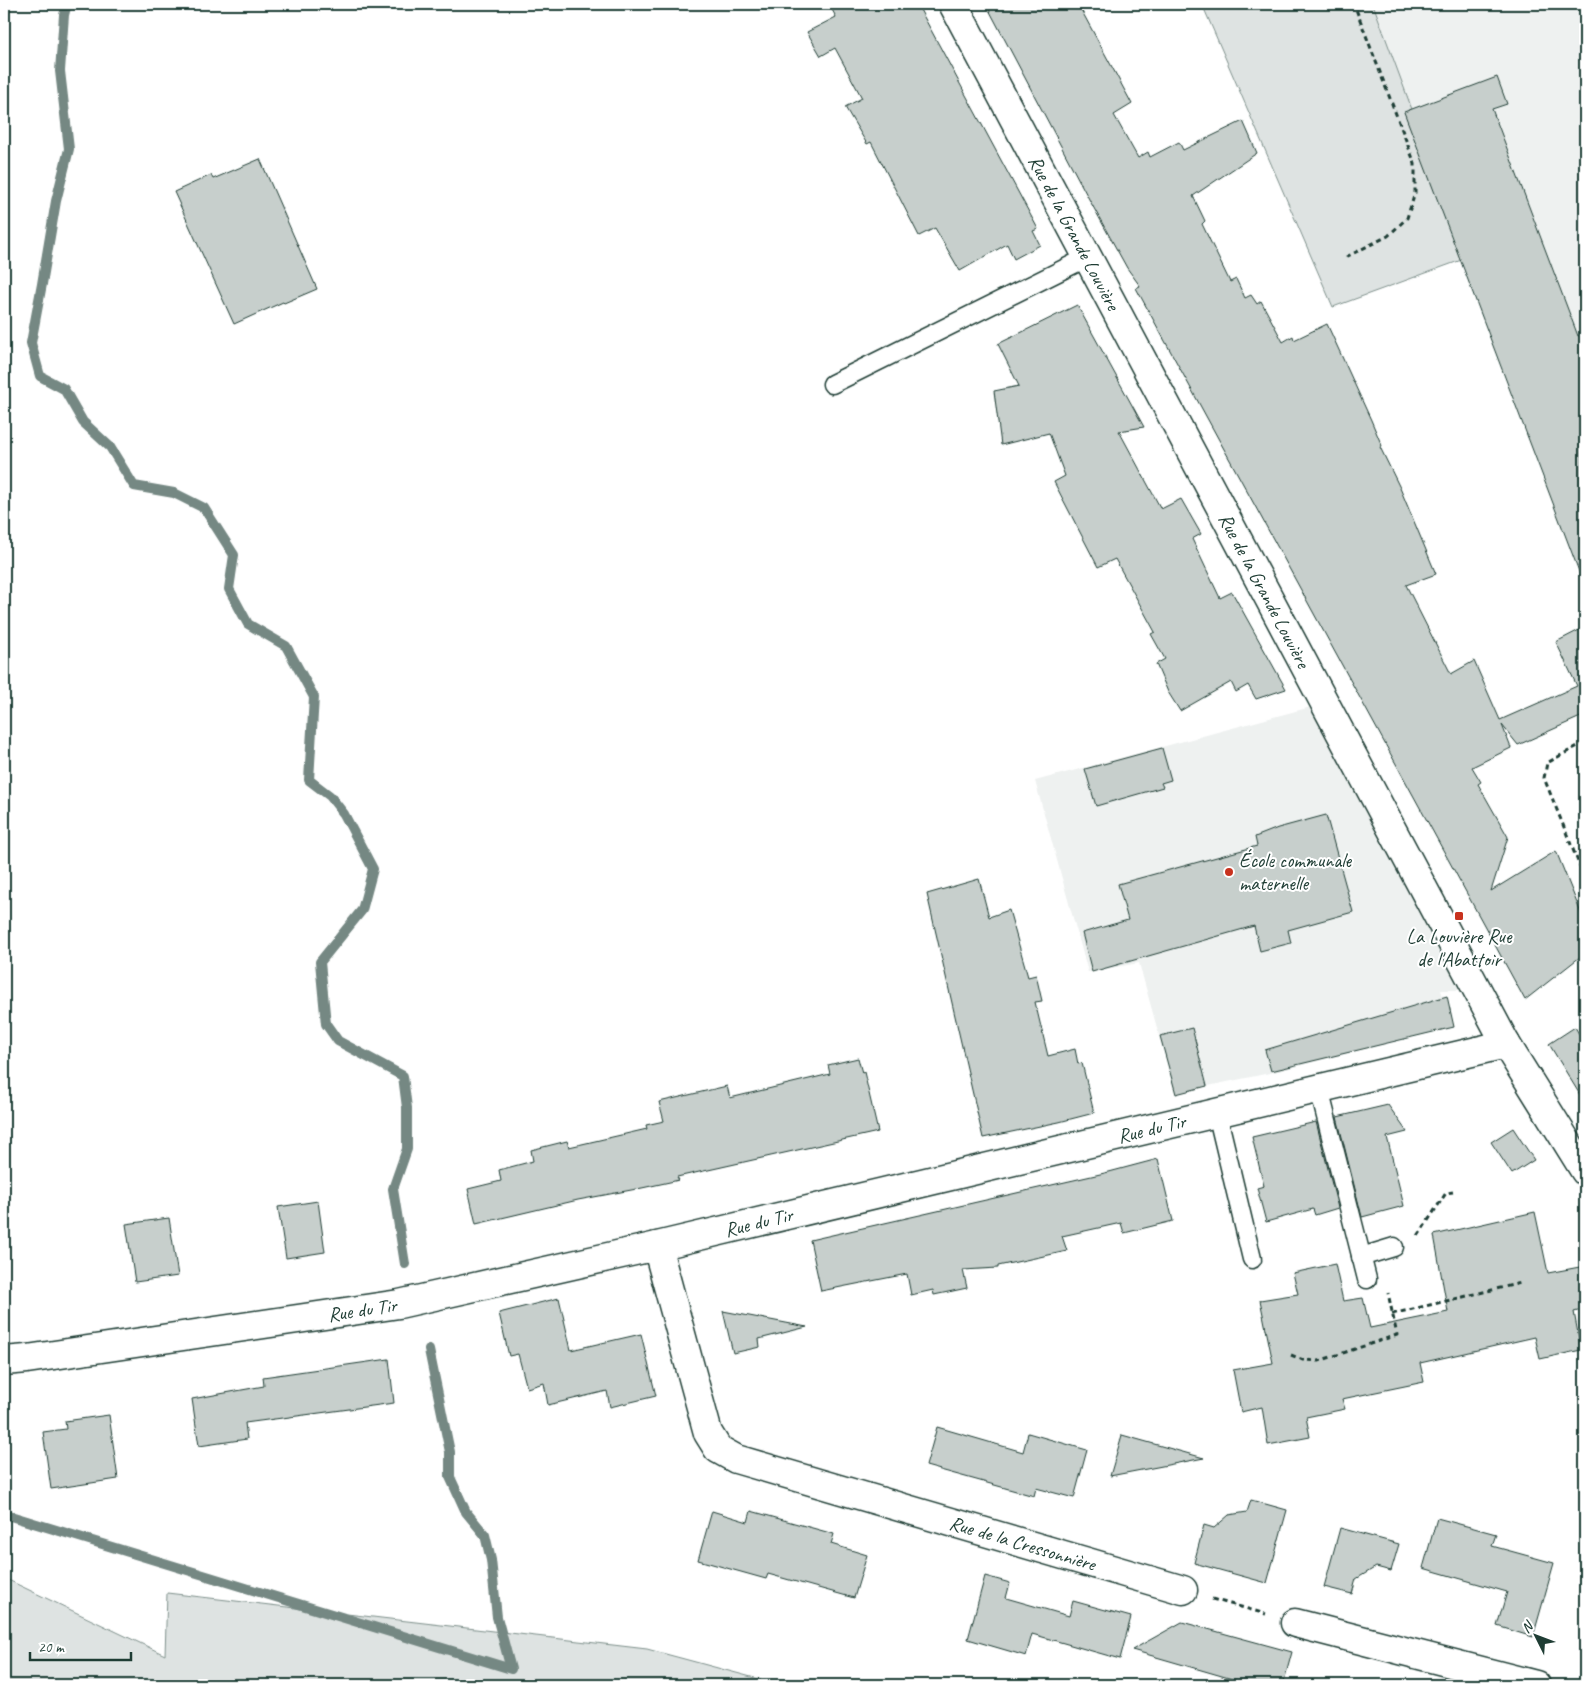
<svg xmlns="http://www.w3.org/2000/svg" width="1589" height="1689" viewBox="0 0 1589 1689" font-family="Caveat,sans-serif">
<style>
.built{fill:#eef1f0}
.green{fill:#dee3e2;stroke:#7e908b}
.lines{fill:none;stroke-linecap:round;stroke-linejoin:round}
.stream{stroke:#758883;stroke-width:10}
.building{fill:#c7cfcc;stroke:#1f3d34}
.lane-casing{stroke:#1f3d34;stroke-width:21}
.street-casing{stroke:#1f3d34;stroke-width:31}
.primary-casing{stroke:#1f3d34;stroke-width:31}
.path{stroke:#1f3d34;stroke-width:3;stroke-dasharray:5 4;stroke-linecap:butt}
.lane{stroke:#fff;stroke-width:18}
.street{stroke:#fff;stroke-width:28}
.primary{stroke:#fff;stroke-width:28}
.poi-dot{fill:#c8321e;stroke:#fff;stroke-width:2}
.labels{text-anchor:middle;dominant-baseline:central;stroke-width:4;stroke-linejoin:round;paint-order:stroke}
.street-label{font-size:20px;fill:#1f3d34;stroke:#fff}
.poi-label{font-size:20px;fill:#1f3d34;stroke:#fff;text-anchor:start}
</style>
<rect width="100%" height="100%" fill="#fff"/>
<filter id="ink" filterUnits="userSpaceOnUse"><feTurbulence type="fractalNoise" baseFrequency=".02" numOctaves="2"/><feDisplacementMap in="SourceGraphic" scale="10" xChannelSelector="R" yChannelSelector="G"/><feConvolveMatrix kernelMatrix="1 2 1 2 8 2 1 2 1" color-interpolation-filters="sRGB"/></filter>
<g filter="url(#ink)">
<g class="built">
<polygon points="1372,4 1585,4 1585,573 1411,108"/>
<polygon points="1311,707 1460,990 1441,990 1452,1026 1279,1071 1175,1093 1139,963 1088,972 1035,781"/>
</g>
<g class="green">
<polygon points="1202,4 1373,4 1467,258 1333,307"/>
<polygon points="4,1578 165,1655 167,1593 647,1649 781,1685 4,1685"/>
</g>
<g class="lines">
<g class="stream">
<polyline points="67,4 64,15 60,71 69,149 56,201 42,284 31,343 40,376 64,389 83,422 110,447 134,486 174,493 204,508 234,555 229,589 248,624 286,646 314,697 309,780 330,796 344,814 373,869 362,910 320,962 326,1024 338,1041 403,1076 407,1108 407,1149 393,1189 405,1264"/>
<polyline points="4,1514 511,1669 497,1617 491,1560 485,1535 466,1512 450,1477 450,1452 429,1350"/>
</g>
</g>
<g class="building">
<polygon points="829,4 917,4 1038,229 1033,231 1040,245 1014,259 1007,244 960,271 935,228 919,236 871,142 867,144 845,107 862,98 835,48 821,56 807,32 836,17"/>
<polygon points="986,4 1078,4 1132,104 1114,115 1138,158 1148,152 1150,157 1179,142 1183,150 1243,121 1257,153 1193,196 1205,221 1202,224 1230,282 1236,279 1245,298 1251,295 1257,304 1261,301 1283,342 1293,336 1294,340 1327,324 1371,420 1382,446 1380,447 1400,488 1436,574 1406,585 1451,674 1474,661 1500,720 1577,686 1556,642 1585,627 1585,715 1518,745 1502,725 1511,748 1472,767 1481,782 1478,784 1508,837 1491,891 1556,851 1585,923 1585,953 1525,1000 1136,288 1140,286 1127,268 1090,201"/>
<polygon points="1497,77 1507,104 1492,109 1578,336 1585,334 1585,581 1583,582 1404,112"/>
<polygon points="260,159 317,289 284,303 283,302 234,324 174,192 211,175 213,179"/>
<polygon points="1077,305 1144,427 1119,431 1161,509 1181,499 1201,534 1192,539 1220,598 1232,592 1286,689 1256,699 1248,685 1236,692 1231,682 1180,711 1168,692 1156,664 1165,659 1151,634 1155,632 1115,559 1098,567 1054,482 1065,476 1049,433 1001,445 994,391 1019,386 998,344"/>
<polygon points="1162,748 1171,780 1161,783 1163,787 1096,806 1085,769"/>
<polygon points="1326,815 1353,912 1288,930 1291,943 1260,951 1254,926 1092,972 1082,933 1128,920 1118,884 1257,846 1255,837 1278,828"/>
<polygon points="979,879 989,917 1009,910 1028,977 1036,975 1042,1001 1035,1002 1048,1056 1075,1049 1078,1064 1082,1063 1094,1113 1059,1122 983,1138 927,894"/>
<polygon points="1447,996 1454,1027 1271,1071 1265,1050"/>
<polygon points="1575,1027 1585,1044 1585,1103 1549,1044"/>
<polygon points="1192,1028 1207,1086 1176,1094 1160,1036"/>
<polygon points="858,1058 862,1073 864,1072 878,1132 677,1177 679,1180 642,1188 578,1200 476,1224 468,1189 501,1181 499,1170 533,1161 531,1150 567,1141 569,1147 647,1129 646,1125 664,1121 659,1102 727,1086 730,1098 830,1074 828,1065"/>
<polygon points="1388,1105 1407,1132 1387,1137 1404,1206 1362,1217 1337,1117"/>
<polygon points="1316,1122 1338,1208 1315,1215 1313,1209 1266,1222 1257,1188 1264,1186 1252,1137"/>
<polygon points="1513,1128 1534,1160 1512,1174 1491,1142"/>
<polygon points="1158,1159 1173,1221 1124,1233 1121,1223 1062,1236 1067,1251 998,1266 998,1268 963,1270 967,1288 934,1295 933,1290 911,1295 907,1274 821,1291 810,1240 1109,1172"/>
<polygon points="318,1201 325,1252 286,1258 278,1207"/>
<polygon points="1535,1212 1548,1273 1585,1266 1585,1309 1574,1312 1581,1350 1540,1359 1535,1337 1420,1363 1424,1382 1342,1399 1345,1409 1306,1417 1310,1437 1268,1445 1262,1407 1241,1412 1233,1370 1273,1363 1260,1300 1298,1294 1293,1273 1335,1264 1343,1301 1363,1298 1370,1328 1448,1312 1434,1235"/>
<polygon points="169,1218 178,1276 135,1282 126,1224"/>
<polygon points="559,1298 571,1350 641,1334 656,1396 610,1407 607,1391 548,1405 544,1383 527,1388 518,1354 509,1356 499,1313"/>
<polygon points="723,1311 807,1327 759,1339 760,1347 733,1353"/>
<polygon points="389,1359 394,1403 245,1423 247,1439 199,1446 192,1399 264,1386 263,1377"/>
<polygon points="109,1415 118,1479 51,1489 43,1432 66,1429 65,1421"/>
<polygon points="937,1427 1023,1452 1028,1433 1087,1450 1074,1498 1036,1488 1034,1496 926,1466"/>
<polygon points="1122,1435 1204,1458 1110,1476"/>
<polygon points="1251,1500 1287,1510 1267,1583 1194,1563 1204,1525 1214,1528 1229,1515 1247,1512"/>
<polygon points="712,1511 748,1522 751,1511 834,1534 831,1544 867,1555 854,1598 768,1574 766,1579 698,1560"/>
<polygon points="1437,1518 1496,1534 1492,1546 1554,1563 1533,1637 1497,1626 1507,1592 1423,1568"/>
<polygon points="1340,1528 1399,1544 1391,1571 1376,1567 1356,1579 1352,1594 1324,1587"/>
<polygon points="985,1576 1010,1583 1006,1598 1069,1616 1073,1601 1131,1617 1120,1659 1032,1634 1026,1656 968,1639"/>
<polygon points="1182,1622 1292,1652 1283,1685 1253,1685 1132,1650"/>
</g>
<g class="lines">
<g class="lane-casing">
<g id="lane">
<polyline points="832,384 1088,257"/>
<polyline points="1319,1089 1367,1279"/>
<polyline points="1217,1113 1252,1259"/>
<polyline points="1361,1257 1394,1247"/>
</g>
</g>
<g class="street-casing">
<g id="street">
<path id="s1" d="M657,1246L708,1433L718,1449L736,1459L1183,1590"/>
<polyline points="1295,1623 1536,1685"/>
</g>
</g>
<g class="primary-casing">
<g id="primary">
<path id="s2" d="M953,4L1506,1044L1585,1171"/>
<path id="s3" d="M4,1361L27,1359L399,1304L657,1246L1506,1044"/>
</g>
</g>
<g class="path">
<polyline points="1346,257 1388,236 1407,218 1415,193 1415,164 1354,4"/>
<polyline points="1585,742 1547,763 1544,778 1585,879"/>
<polyline points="1418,1236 1446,1193 1453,1192"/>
<polyline points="1392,1314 1521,1283"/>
<polyline points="1291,1355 1303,1360 1319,1361 1397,1335 1388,1293"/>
<polyline points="1212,1599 1266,1614"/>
</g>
<use href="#lane" class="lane"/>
<use href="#street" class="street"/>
<use href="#primary" class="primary"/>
</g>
</g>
<g class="poi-dot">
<circle cx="1229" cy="872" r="5"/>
<rect x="1454" y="911" width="10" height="10" rx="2.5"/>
</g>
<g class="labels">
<g class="street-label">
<text stroke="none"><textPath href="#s2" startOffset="259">Rue de la Grande Louvière</textPath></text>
<text stroke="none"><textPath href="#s2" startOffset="664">Rue de la Grande Louvière</textPath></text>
<text stroke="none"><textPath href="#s3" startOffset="1172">Rue du Tir</textPath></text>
<text stroke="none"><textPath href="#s3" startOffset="768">Rue du Tir</textPath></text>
<text stroke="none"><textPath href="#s3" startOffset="362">Rue du Tir</textPath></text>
<text stroke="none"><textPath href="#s1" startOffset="532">Rue de la Cressonnière</textPath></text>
</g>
<g class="poi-label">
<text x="1239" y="860">École communale<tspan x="1239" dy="23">maternelle</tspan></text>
<text x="1459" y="936" text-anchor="middle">La Louvière Rue<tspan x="1459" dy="23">de l'Abattoir</tspan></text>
</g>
</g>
<rect width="1589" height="1689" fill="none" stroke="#fff" stroke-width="20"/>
<rect x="10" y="10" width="1569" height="1669" fill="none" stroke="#1f3d34" stroke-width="2" filter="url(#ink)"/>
<g transform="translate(1536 1636) rotate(312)" stroke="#ffffff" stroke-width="4" paint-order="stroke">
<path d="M0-4L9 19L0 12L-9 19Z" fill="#1f3d34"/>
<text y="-8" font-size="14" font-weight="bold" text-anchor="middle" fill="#1f3d34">N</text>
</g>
<path d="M30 1652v8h101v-8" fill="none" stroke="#1f3d34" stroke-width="2.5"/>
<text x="38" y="1652" font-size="15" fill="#1f3d34" stroke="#ffffff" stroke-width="4" paint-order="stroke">20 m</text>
</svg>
